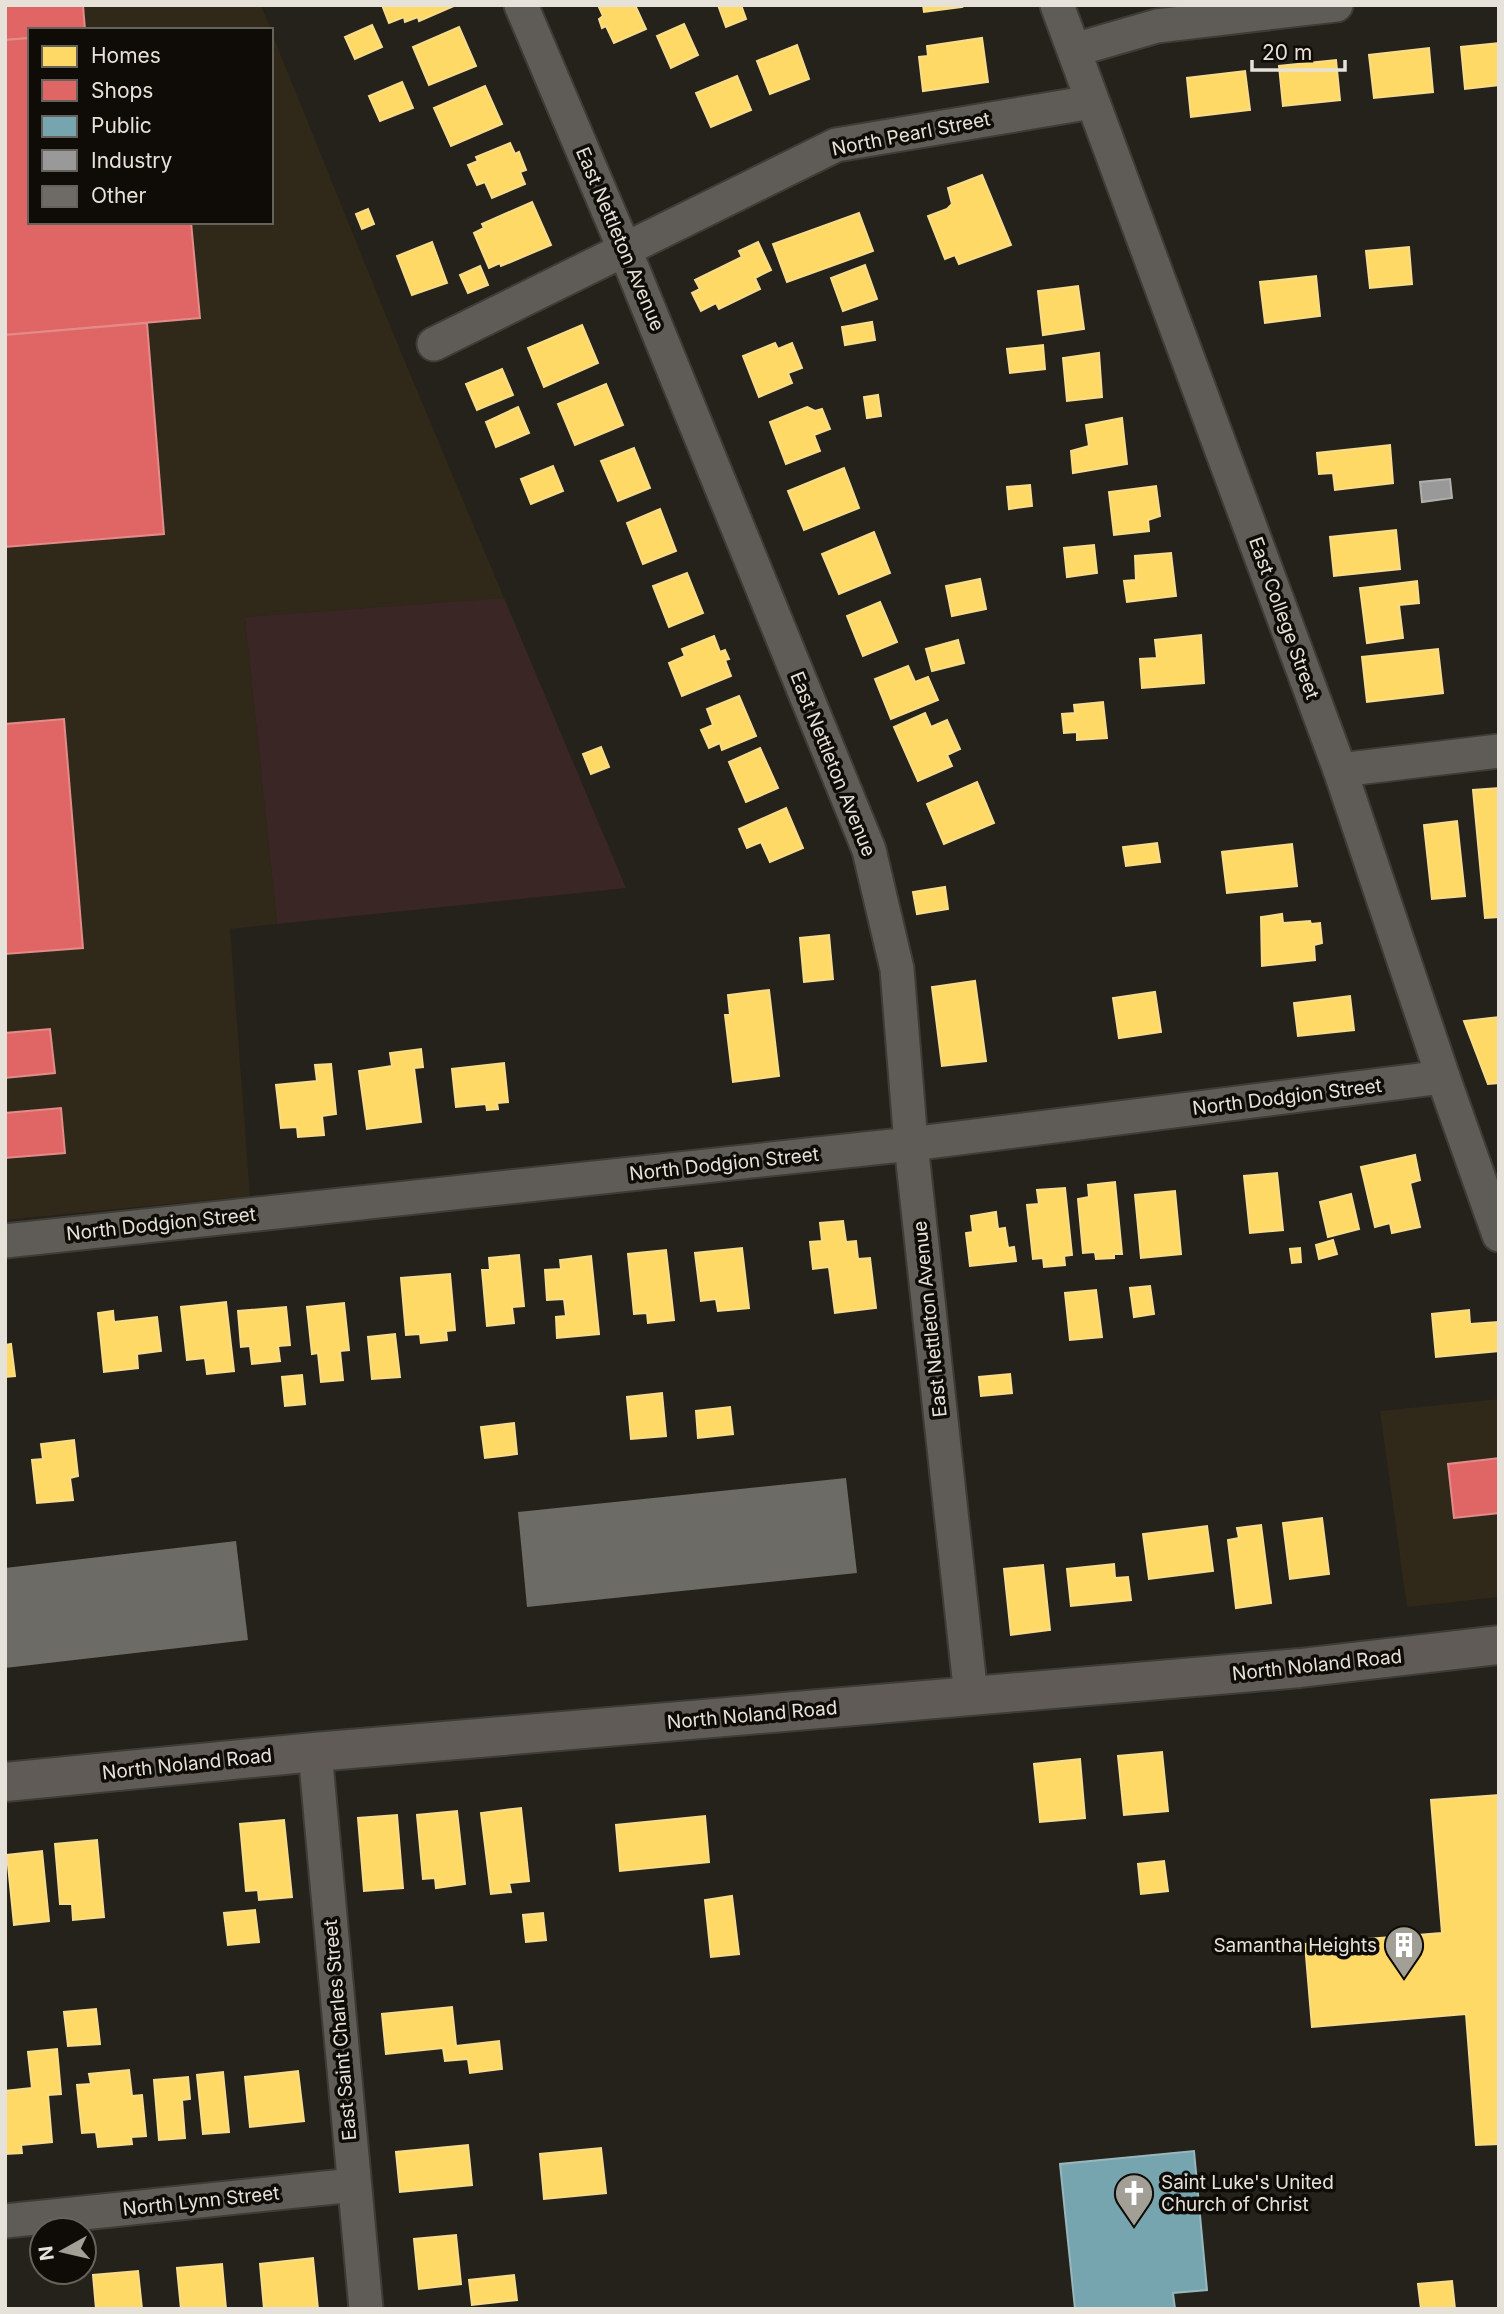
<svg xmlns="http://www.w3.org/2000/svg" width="1504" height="2314" viewBox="0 0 1504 2314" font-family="Inter,sans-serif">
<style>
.built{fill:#302818}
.green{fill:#3a2725}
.homes{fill:#ffd966;stroke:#f8dc89;stroke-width:2}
.shops{fill:#e06666;stroke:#e28b89;stroke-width:2}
.public{fill:#76a5af;stroke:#98b7bc;stroke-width:2}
.industry{fill:#999;stroke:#b0afac;stroke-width:2}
.building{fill:#6c6b65}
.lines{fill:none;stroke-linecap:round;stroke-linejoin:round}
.street-casing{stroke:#3e3c37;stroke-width:37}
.primary-casing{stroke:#3e3c37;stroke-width:42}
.street{stroke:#5f5b57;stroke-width:33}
.primary{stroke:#605b56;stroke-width:38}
.labels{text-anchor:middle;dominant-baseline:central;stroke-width:7;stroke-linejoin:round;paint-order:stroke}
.street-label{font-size:19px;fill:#e6e2da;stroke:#0f0c07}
.poi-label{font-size:19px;fill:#e6e2da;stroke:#0f0c07;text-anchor:end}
</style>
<rect width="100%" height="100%" fill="#24221b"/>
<g class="built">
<polygon points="5,5 261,5 271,30 30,30 30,222 271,222 271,31 393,333 504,598 245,617 277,924 230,929 250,1196 5,1220"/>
<polygon points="1499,1399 1499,1597 1407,1607 1380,1411"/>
</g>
<polygon class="green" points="504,598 626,888 277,924 245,617"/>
<g class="homes">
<polygon points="382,5 453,5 454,6 419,21 418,17 405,22 404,17 389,23"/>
<polygon points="598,5 635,5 646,29 614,43 606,26 602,28 599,19 603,16"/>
<polygon points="718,5 741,5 746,19 726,27"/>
<polygon points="923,5 961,5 962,7 924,12"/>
<polygon points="684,24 698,55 671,68 657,36"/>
<polygon points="372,25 382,47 355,59 345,37"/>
<polygon points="459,27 476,66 429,85 413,47"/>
<polygon points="982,38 988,82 923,91 919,57 928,56 927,46"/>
<polygon points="1499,43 1499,85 1465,89 1461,47"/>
<polygon points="797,45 809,79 770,94 757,61"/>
<polygon points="1429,48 1433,92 1374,98 1369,55"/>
<polygon points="1336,60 1340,100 1283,106 1279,66"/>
<polygon points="1245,71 1250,110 1191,117 1187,78"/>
<polygon points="737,76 751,110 711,127 696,93"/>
<polygon points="402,82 413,108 380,121 369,96"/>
<polygon points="485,86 502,124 451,146 434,108"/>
<polygon points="510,143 515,154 519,152 526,170 520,172 525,184 492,198 485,182 477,185 468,165 478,161 476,157"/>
<polygon points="982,175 1011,245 959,264 955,255 945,259 928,216 947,209 952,204 948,188"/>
<polygon points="532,202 551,245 501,266 500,263 489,268 474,233 484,228 482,224"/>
<polygon points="368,209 374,224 362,229 356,214"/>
<polygon points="859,213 873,251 787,282 773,244"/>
<polygon points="432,242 447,283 412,295 397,256"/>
<polygon points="758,242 771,270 755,278 760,289 719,309 716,303 701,311 692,293 700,289 695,280 742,257 739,251"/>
<polygon points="1409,247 1412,284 1370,288 1366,251"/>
<polygon points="865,265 877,299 843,311 831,278"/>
<polygon points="480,266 488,285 468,293 460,275"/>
<polygon points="1316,276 1320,316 1265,323 1260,282"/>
<polygon points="1078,286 1084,329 1043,335 1038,291"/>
<polygon points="872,322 875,340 845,345 842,327"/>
<polygon points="582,325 598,363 544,387 528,348"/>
<polygon points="775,343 778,349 792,343 802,368 788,373 792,383 759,397 743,356"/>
<polygon points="1043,345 1045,369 1010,373 1007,349"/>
<polygon points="1099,353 1102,397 1067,401 1063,358"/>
<polygon points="502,369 513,395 477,410 466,384"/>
<polygon points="606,384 623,425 575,445 558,404"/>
<polygon points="878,395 881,416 867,418 864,397"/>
<polygon points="518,407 529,433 496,447 486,422"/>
<polygon points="807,407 815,411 822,409 830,429 814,435 820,451 786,464 770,422"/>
<polygon points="1122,418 1127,464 1073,473 1071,451 1089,446 1086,425"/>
<polygon points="1390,445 1393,483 1335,490 1333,473 1319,474 1317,453"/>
<polygon points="634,448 650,488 618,501 601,461"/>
<polygon points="553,466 563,491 531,504 521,479"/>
<polygon points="844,468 859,508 804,530 788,491"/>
<polygon points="1030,485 1032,506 1009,509 1007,487"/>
<polygon points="1156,486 1160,516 1148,520 1149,531 1114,535 1109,492"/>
<polygon points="660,509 676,551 643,564 627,523"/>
<polygon points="1396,530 1400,569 1334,576 1330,537"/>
<polygon points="874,532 890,573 839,594 822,554"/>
<polygon points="1094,545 1097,573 1067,577 1064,548"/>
<polygon points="1171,553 1176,596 1127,602 1124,581 1136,580 1135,556"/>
<polygon points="687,573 703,613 669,627 653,586"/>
<polygon points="980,579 986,609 952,616 946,586"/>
<polygon points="1417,581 1419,603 1399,605 1403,638 1367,643 1360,588"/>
<polygon points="880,602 897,642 863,656 847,616"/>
<polygon points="1201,635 1204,683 1142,688 1140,659 1157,658 1155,640"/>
<polygon points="714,636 720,652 725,650 729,659 725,660 731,676 682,696 669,663 685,656 682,649"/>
<polygon points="958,640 964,663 932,671 926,649"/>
<polygon points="1438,649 1443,693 1367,702 1362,657"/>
<polygon points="908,666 915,682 928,677 938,700 891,719 875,679"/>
<polygon points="739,696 756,736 722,750 720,743 709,748 701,730 713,725 707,709"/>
<polygon points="1103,702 1107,738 1077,740 1077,732 1064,733 1062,714 1075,713 1074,705"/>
<polygon points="925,713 931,727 947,720 960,749 947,755 952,766 918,781 894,727"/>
<polygon points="601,747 609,767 591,774 583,754"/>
<polygon points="760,748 778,788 746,802 729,762"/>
<polygon points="977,782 994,823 944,844 927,804"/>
<polygon points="1499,788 1499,917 1485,918 1473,790"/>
<polygon points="786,808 803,848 770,862 761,842 747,848 739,829"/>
<polygon points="1457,821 1465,896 1432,899 1424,825"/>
<polygon points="1157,843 1160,862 1126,866 1123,847"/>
<polygon points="1292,844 1297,886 1227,893 1222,852"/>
<polygon points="945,887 948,909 917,914 913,892"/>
<polygon points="1282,914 1283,923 1310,921 1311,924 1320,923 1322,943 1314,945 1315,960 1262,966 1261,917"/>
<polygon points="829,935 833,979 804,982 800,938"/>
<polygon points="975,981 986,1061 942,1066 932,987"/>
<polygon points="769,990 779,1076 733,1082 725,1015 730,1015 728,995"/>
<polygon points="1155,992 1161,1032 1119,1038 1113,998"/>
<polygon points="1350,996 1354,1030 1298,1036 1294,1003"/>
<polygon points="1499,1017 1499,1083 1488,1084 1464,1021"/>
<polygon points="421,1049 423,1067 414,1068 421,1122 367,1129 359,1071 392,1066 390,1053"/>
<polygon points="504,1063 508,1102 497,1103 498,1109 487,1110 486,1104 456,1107 452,1069"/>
<polygon points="331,1064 336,1114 322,1116 324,1135 298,1137 297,1127 281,1128 276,1085 317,1081 315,1065"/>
<polygon points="1415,1155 1420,1180 1410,1183 1420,1227 1392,1233 1390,1223 1375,1227 1361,1167"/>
<polygon points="1277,1173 1283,1230 1250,1233 1244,1176"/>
<polygon points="1115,1182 1122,1254 1114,1254 1114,1258 1096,1259 1095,1252 1083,1253 1078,1199 1089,1197 1088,1185"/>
<polygon points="1065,1188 1072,1255 1064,1256 1065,1265 1044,1267 1043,1258 1033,1259 1027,1205 1039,1204 1037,1190"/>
<polygon points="1175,1191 1181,1254 1141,1258 1135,1195"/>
<polygon points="1351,1194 1359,1229 1328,1237 1320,1202"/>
<polygon points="996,1212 998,1229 1005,1228 1008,1248 1014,1247 1016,1261 970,1266 966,1233 973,1232 971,1216"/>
<polygon points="843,1221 846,1242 856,1241 858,1259 870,1258 876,1308 835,1313 829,1267 813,1269 810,1242 822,1241 820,1223"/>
<polygon points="1333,1240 1337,1254 1319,1259 1316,1245"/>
<polygon points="742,1248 749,1308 718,1311 716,1299 701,1301 695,1253"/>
<polygon points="1300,1248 1301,1262 1292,1263 1290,1249"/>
<polygon points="666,1250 674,1320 648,1323 647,1313 634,1314 628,1254"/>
<polygon points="519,1255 524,1306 512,1307 514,1323 487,1326 482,1270 490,1270 489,1258"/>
<polygon points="591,1256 599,1334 557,1338 556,1317 566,1316 564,1299 547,1300 545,1270 561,1269 560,1260"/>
<polygon points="450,1274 455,1330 446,1331 447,1340 421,1343 420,1334 406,1335 401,1278"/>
<polygon points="1150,1286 1154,1314 1134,1317 1130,1288"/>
<polygon points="1096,1290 1102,1337 1070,1340 1065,1293"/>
<polygon points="226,1302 234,1371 207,1374 205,1358 187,1360 181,1307"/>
<polygon points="344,1303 349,1350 340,1351 343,1380 321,1382 318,1353 312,1354 307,1307"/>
<polygon points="286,1307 290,1345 278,1346 280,1361 252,1364 250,1346 241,1347 238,1311"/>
<polygon points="1469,1310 1470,1324 1498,1322 1499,1351 1436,1357 1432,1314"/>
<polygon points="113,1311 114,1322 157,1317 161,1351 137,1354 138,1368 104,1372 98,1313"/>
<polygon points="395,1334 400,1377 372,1379 368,1337"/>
<polygon points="11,1344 15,1376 5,1377 5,1345"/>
<polygon points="1010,1374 1012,1393 981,1396 979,1377"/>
<polygon points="302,1375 305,1404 285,1406 282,1377"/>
<polygon points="662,1393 666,1436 631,1439 627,1397"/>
<polygon points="730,1407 733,1434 698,1438 696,1411"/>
<polygon points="514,1423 517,1454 485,1458 481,1427"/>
<polygon points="74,1440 78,1476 70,1478 73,1500 37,1503 32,1460 43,1459 41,1444"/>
<polygon points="1322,1518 1329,1574 1290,1579 1283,1523"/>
<polygon points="1261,1525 1271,1603 1236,1608 1228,1540 1239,1538 1237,1528"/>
<polygon points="1207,1526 1213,1571 1149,1579 1143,1534"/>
<polygon points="1114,1564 1115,1578 1128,1577 1131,1600 1071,1606 1067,1569"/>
<polygon points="1043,1565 1050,1630 1011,1635 1004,1569"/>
<polygon points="1162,1752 1168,1811 1124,1815 1118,1756"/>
<polygon points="1080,1759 1085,1818 1040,1822 1034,1764"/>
<polygon points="1499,1795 1499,2144 1476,2145 1466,2014 1312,2027 1305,1944 1442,1933 1431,1800"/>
<polygon points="521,1808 529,1881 509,1883 511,1892 491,1894 481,1813"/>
<polygon points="457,1811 465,1884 436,1888 435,1878 423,1879 417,1815"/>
<polygon points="397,1815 403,1888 364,1891 358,1818"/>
<polygon points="705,1816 709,1862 620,1871 616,1825"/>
<polygon points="284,1820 292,1897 259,1900 258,1890 246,1891 240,1824"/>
<polygon points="97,1840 104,1917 73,1920 72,1904 60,1904 55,1844"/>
<polygon points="42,1851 49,1921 14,1925 7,1855"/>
<polygon points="1164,1861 1168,1891 1141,1894 1138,1864"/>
<polygon points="732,1896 739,1954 711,1957 705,1900"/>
<polygon points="255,1910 259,1942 228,1945 224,1913"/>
<polygon points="543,1913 546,1940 526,1942 523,1915"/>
<polygon points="452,2007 456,2046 499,2041 502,2069 470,2073 468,2059 445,2061 443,2048 386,2054 382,2014"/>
<polygon points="96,2009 100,2044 68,2046 64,2012"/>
<polygon points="57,2049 61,2094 48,2095 52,2142 21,2145 22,2153 5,2154 5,2091 32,2088 28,2052"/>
<polygon points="129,2070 132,2096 142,2095 146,2136 131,2137 132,2144 98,2147 96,2132 82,2133 77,2085 91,2084 89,2074"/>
<polygon points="298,2071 304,2121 250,2127 245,2077"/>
<polygon points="223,2072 229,2132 203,2134 197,2075"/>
<polygon points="188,2077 190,2099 182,2100 185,2138 159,2140 154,2080"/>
<polygon points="468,2145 472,2185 400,2192 396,2152"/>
<polygon points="601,2148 606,2193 544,2199 540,2154"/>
<polygon points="456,2235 461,2284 419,2289 414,2239"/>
<polygon points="313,2258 318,2309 264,2309 260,2264"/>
<polygon points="222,2264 226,2309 181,2309 177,2268"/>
<polygon points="138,2271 142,2309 96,2309 93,2275"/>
<polygon points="514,2275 517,2300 472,2305 469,2280"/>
<polygon points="1452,2281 1455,2309 1421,2309 1418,2284"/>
</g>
<g class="shops">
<polygon points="5,5 83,5 85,30 30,30 30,38 5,40"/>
<polygon points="30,38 30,222 191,222 200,318 5,335 5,40"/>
<polygon points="147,323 164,534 5,547 5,335"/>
<polygon points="64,719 83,948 5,954 5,724"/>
<polygon points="50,1029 55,1073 5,1078 5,1033"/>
<polygon points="61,1108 65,1153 5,1158 5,1113"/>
<polygon points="1499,1458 1499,1513 1454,1518 1448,1464"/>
</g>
<polygon class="public" points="1194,2151 1207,2290 1173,2293 1175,2309 1075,2309 1060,2164"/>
<polygon class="industry" points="1450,479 1452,498 1422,502 1420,482"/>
<g class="building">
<polygon points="846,1478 857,1573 527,1607 518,1512"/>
<polygon points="236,1541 248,1640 5,1668 5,1568"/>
</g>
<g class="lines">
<g class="street-casing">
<g id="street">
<polyline points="521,5 624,248 869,850 897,969 911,1144 971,1696"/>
<polyline points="1057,5 1340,770 1443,1077 1499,1235"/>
<polyline points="1074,50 1157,26 1336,5"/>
<polyline points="434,344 836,145 1092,102"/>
<polyline points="1340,770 1499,751"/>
<polyline points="5,1241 911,1144 1443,1077"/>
<polyline points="315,1752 366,2309"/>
<polyline points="5,2221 354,2185"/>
</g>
</g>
<g class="primary-casing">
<polyline id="primary" points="5,1782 315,1752 1300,1668 1499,1645"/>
</g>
<use href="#street" class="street"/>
<use href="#primary" class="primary"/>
</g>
<defs>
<g id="building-pin" transform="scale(2.0125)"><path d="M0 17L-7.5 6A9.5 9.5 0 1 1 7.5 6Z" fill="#a29f97" stroke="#0f0c07"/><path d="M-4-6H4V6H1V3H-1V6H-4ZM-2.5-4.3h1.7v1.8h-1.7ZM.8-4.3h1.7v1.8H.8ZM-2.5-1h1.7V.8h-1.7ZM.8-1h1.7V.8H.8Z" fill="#fff"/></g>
<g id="church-pin" transform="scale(2.0125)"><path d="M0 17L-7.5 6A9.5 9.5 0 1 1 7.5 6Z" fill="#a29f97" stroke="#0f0c07"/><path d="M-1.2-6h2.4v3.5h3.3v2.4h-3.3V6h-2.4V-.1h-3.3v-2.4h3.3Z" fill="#fff"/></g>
</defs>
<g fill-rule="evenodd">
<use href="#building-pin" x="1404" y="1945"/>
<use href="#church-pin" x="1134" y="2193"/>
</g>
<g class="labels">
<g class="street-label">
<text transform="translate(911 134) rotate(-11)">North Pearl Street</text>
<text transform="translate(620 239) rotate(67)">East Nettleton Avenue</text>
<text transform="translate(1284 618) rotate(70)">East College Street</text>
<text transform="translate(833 764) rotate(68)">East Nettleton Avenue</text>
<text transform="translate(1287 1097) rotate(-7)">North Dodgion Street</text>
<text transform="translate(724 1164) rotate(-6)">North Dodgion Street</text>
<text transform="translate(161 1224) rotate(-6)">North Dodgion Street</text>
<text transform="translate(930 1319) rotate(-96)">East Nettleton Avenue</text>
<text transform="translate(1317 1665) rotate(-6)">North Noland Road</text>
<text transform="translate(752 1715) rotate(-5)">North Noland Road</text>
<text transform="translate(187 1764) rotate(-6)">North Noland Road</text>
<text transform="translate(340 2030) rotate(-95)">East Saint Charles Street</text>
<text transform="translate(201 2201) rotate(-6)">North Lynn Street</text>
</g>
<g class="poi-label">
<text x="1377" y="1945">Samantha Heights</text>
<text x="1161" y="2182" text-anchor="start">Saint Luke's United<tspan x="1161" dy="22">Church of Christ</tspan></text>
</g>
</g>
<rect width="1504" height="2314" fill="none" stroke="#e6e2da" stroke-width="14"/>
<rect x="28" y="28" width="245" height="196" fill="#0f0c07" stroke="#65625b" stroke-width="2"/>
<rect x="42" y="46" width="35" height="21" fill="#ffd966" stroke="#65625b" stroke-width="2"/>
<text x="91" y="63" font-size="21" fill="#e6e2da">Homes</text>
<rect x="42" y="80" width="35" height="21" fill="#e06666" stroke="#65625b" stroke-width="2"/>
<text x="91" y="98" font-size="21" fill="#e6e2da">Shops</text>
<rect x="42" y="116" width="35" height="21" fill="#76a5af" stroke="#65625b" stroke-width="2"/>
<text x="91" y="133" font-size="21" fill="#e6e2da">Public</text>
<rect x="42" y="150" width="35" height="21" fill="#999999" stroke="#65625b" stroke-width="2"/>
<text x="91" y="168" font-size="21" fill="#e6e2da">Industry</text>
<rect x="42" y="186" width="35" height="21" fill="#6c6b65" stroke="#65625b" stroke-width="2"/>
<text x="91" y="203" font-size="21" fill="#e6e2da">Other</text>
<g transform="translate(63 2251) rotate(262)"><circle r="33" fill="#0f0c07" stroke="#65625b" stroke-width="2"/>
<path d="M0-5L12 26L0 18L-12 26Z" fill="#a29f97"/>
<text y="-10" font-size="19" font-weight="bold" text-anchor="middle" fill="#e6e2da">N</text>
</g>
<path d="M1252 60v10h93v-10" fill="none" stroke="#e6e2da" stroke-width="3.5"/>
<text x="1262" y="60" font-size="21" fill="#e6e2da" stroke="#0f0c07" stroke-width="5" paint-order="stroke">20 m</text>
</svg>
